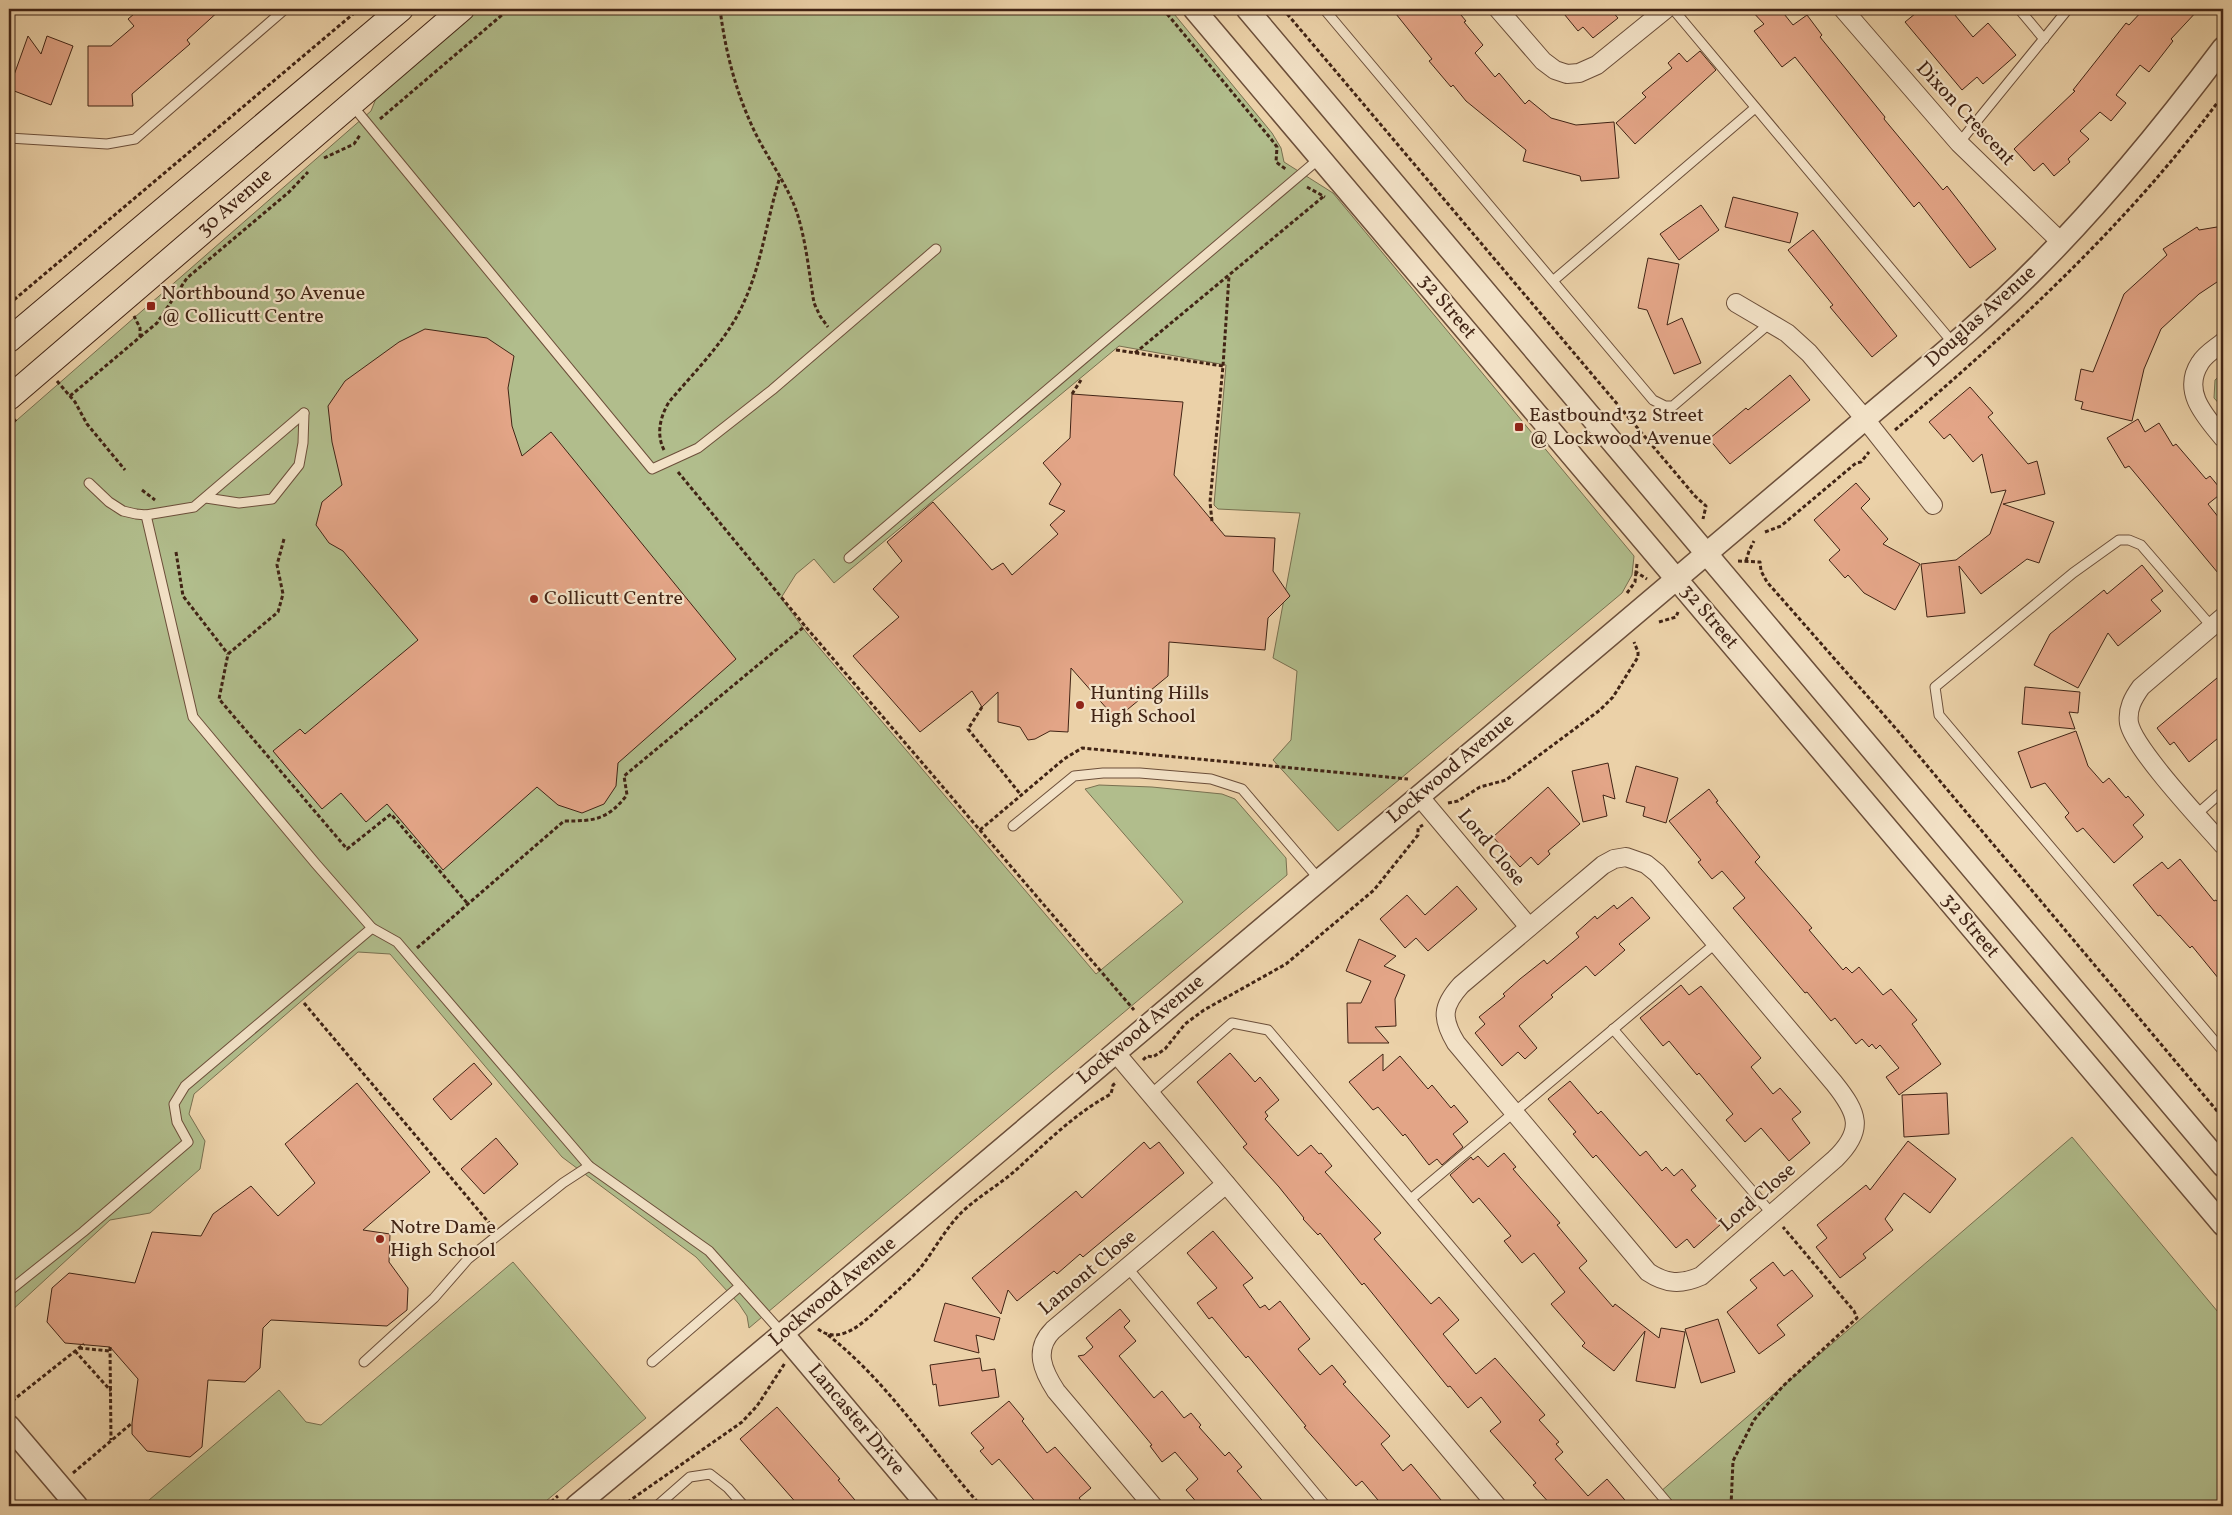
<svg xmlns="http://www.w3.org/2000/svg" width="2232" height="1515" viewBox="0 0 2232 1515" font-family="Vollkorn,serif">
<style>
.green{fill:#b1bd8c;stroke:#797050}
.building{fill:#e3a587;stroke:#412415}
.lines{fill:none;stroke-linecap:round;stroke-linejoin:round}
.service-casing{stroke:#6c4f3a;stroke-width:11}
.minor-casing{stroke:#6c4f3a;stroke-width:20}
.tertiary-casing{stroke:#6c4f3a;stroke-width:24}
.secondary-casing{stroke:#412415;stroke-width:26}
.path{stroke:#412415;stroke-width:3;stroke-dasharray:4 2.5;stroke-linecap:butt}
.service{stroke:#f2e1c6;stroke-width:9}
.minor{stroke:#f2e1c6;stroke-width:18}
.tertiary{stroke:#f2e1c6;stroke-width:21}
.secondary{stroke:#f2e1c6;stroke-width:24}
.poi-dot{fill:#8f2418;stroke:#f2e1c6;stroke-width:2}
.labels{text-anchor:middle;dominant-baseline:central;stroke-width:4.5;stroke-linejoin:round;paint-order:stroke}
.street-label{font-size:20px;fill:#412415;stroke:#f2e1c6}
.poi-label{font-size:20px;fill:#412415;stroke:#f2e1c6;text-anchor:start}
</style>
<rect width="100%" height="100%" fill="#ebd1a8"/>
<filter id="stains"><feTurbulence type="fractalNoise" baseFrequency=".004" numOctaves="4"/><feColorMatrix values="0 0 0 0 .2 0 0 0 0 .09 0 0 0 0 .02 0 0 0 .5 -.17"/></filter>
<radialGradient id="worn" r=".72"><stop offset=".6" stop-color="#630" stop-opacity="0"/><stop offset="1" stop-color="#630" stop-opacity=".3"/></radialGradient>
<g class="green">
<polygon points="476,9 1170,9 1272,133 1281,148 1284,162 1333,193 1634,556 1632,575 1622,593 1338,831 1273,760 1291,740 1297,671 1273,658 1300,513 1218,509 1214,505 1226,365 1119,346 834,583 814,559 796,574 781,598 806,632 1096,974 1183,902 1085,789 1099,785 1152,787 1222,794 1235,799 1286,858 1287,875 749,1328 747,1316 739,1304 696,1257 562,1157 390,954 358,952 194,1094 189,1114 205,1141 200,1169 150,1213 110,1220 9,1313 9,427 371,111 379,91"/>
<polygon points="2223,373 2223,408 2214,398 2215,380"/>
<polygon points="2072,1137 2223,1318 2223,1506 1672,1506 1660,1492"/>
<polygon points="513,1262 646,1418 540,1506 142,1506 279,1390 306,1422 321,1425"/>
</g>
<g class="building">
<polygon points="140,9 221,9 187,40 190,44 132,94 133,106 88,106 88,46 111,46 134,26 128,19"/>
<polygon points="1392,9 1456,9 1466,21 1464,22 1483,45 1475,53 1495,77 1499,73 1525,104 1529,100 1551,118 1576,125 1614,122 1619,178 1581,181 1580,176 1523,161 1526,150 1466,101 1453,85 1451,87 1429,61 1432,59"/>
<polygon points="1560,9 1610,9 1618,18 1593,38 1583,27 1578,31"/>
<polygon points="1750,9 1780,9 1793,25 1807,15 1822,35 1820,37 1885,117 1884,119 1943,190 1947,186 1996,249 1970,268 1919,202 1914,207 1795,57 1782,67 1754,31 1764,24"/>
<polygon points="1921,9 1950,9 1973,37 1988,23 2016,55 1983,84 1977,77 1962,90 1905,22"/>
<polygon points="2144,9 2199,9 2171,39 2173,41 2149,72 2140,65 2116,95 2126,103 2111,121 2100,112 2080,131 2089,139 2068,159 2070,162 2054,176 2043,163 2034,171 2014,149 2075,91 2073,90 2126,23 2129,25"/>
<polygon points="28,36 41,54 47,36 73,46 51,105 9,89"/>
<polygon points="1700,51 1716,70 1635,144 1616,123 1646,97 1642,93 1672,68 1668,63 1679,53 1687,62"/>
<polygon points="1733,197 1798,213 1790,243 1725,227"/>
<polygon points="1701,205 1719,230 1679,260 1660,234"/>
<polygon points="2223,226 2223,278 2199,294 2161,329 2144,369 2132,421 2081,409 2083,402 2075,400 2081,369 2093,372 2124,294 2167,255 2163,249 2197,227 2199,230"/>
<polygon points="1813,230 1897,336 1872,357 1830,307 1833,305 1788,250"/>
<polygon points="1648,258 1679,264 1667,325 1682,318 1701,363 1674,374 1647,310 1638,308"/>
<polygon points="425,329 487,338 514,356 508,388 512,426 522,456 551,432 736,659 618,763 616,786 604,804 582,813 558,805 537,787 443,870 387,804 366,822 341,793 322,809 273,751 300,729 305,734 418,640 343,551 329,543 316,525 322,502 342,485 332,442 328,406 345,381 399,342"/>
<polygon points="1790,375 1810,400 1730,464 1709,439 1746,408 1748,410"/>
<polygon points="1970,387 1993,413 1988,417 2028,464 2037,461 2045,494 2003,504 2054,522 2039,563 2027,559 1981,594 1959,566 1965,613 1927,617 1921,564 1956,560 1990,534 2006,490 1991,493 1982,454 1973,462 1950,434 1944,439 1929,422"/>
<polygon points="1072,394 1183,402 1174,475 1225,536 1275,538 1273,571 1290,596 1268,618 1265,650 1169,642 1168,676 1116,719 1071,668 1068,732 1050,731 1035,739 1028,740 1020,727 998,722 998,692 982,707 972,691 920,732 853,656 899,617 873,589 902,561 887,542 933,502 992,570 1003,563 1012,575 1058,534 1050,525 1065,511 1049,504 1061,484 1043,463 1070,438"/>
<polygon points="2138,419 2145,432 2159,423 2173,446 2176,444 2206,479 2210,476 2223,492 2208,504 2223,523 2223,579 2129,466 2125,468 2107,438"/>
<polygon points="1856,483 1870,499 1861,508 1888,539 1883,544 1920,564 1895,610 1864,593 1848,575 1845,578 1829,560 1840,550 1814,520"/>
<polygon points="2142,565 2163,591 2151,600 2161,611 2118,646 2108,633 2078,688 2034,665 2050,634 2104,590 2107,594"/>
<polygon points="2217,678 2223,686 2223,734 2189,762 2174,742 2170,745 2157,728"/>
<polygon points="2025,687 2080,692 2078,713 2069,712 2075,729 2022,724"/>
<polygon points="2076,731 2088,766 2103,783 2109,778 2126,798 2128,796 2144,815 2133,825 2143,837 2114,863 2083,828 2077,832 2065,817 2069,813 2045,783 2031,788 2018,752"/>
<polygon points="1608,763 1615,799 1603,795 1607,816 1583,822 1572,771"/>
<polygon points="1636,766 1678,778 1666,823 1643,816 1645,807 1626,802"/>
<polygon points="1548,787 1580,824 1548,851 1550,854 1538,865 1531,857 1520,867 1493,837"/>
<polygon points="1709,789 1718,801 1716,802 1760,857 1755,862 1812,928 1809,930 1843,970 1846,967 1852,973 1859,967 1883,995 1891,989 1917,1020 1912,1024 1941,1064 1899,1095 1886,1077 1899,1068 1880,1045 1876,1049 1872,1044 1869,1047 1862,1039 1856,1044 1835,1018 1831,1021 1807,992 1805,993 1733,908 1745,898 1722,871 1712,879 1698,862 1701,860 1669,821"/>
<polygon points="2180,859 2214,901 2216,900 2223,908 2223,984 2192,946 2190,948 2160,915 2158,916 2133,885 2162,862 2168,869"/>
<polygon points="1457,886 1477,909 1428,951 1416,938 1405,948 1380,919 1407,895 1425,915"/>
<polygon points="1632,897 1650,918 1619,944 1625,950 1595,976 1586,966 1551,995 1553,997 1519,1026 1537,1048 1525,1059 1518,1052 1502,1066 1475,1033 1485,1024 1479,1017 1505,996 1503,994 1520,979 1544,960 1547,964 1579,937 1576,933 1595,916 1597,919 1614,905 1617,909"/>
<polygon points="1359,939 1396,956 1384,966 1405,975 1395,999 1396,1026 1375,1027 1389,1043 1348,1043 1347,1003 1361,1003 1371,981 1346,971"/>
<polygon points="1681,985 1689,995 1701,986 1761,1058 1751,1067 1773,1094 1780,1088 1801,1112 1792,1119 1810,1143 1789,1161 1761,1128 1745,1142 1726,1120 1733,1114 1699,1073 1697,1075 1669,1041 1663,1046 1640,1018"/>
<polygon points="1230,1053 1255,1082 1260,1077 1279,1100 1265,1112 1268,1116 1265,1119 1298,1156 1311,1145 1319,1154 1321,1153 1332,1166 1325,1172 1381,1233 1374,1239 1431,1304 1439,1297 1459,1320 1443,1334 1476,1374 1495,1358 1545,1415 1539,1420 1559,1442 1556,1444 1563,1452 1555,1459 1588,1496 1607,1479 1630,1506 1552,1506 1533,1485 1536,1483 1490,1431 1501,1422 1481,1397 1468,1408 1450,1386 1448,1387 1364,1283 1362,1285 1320,1233 1318,1235 1303,1219 1304,1218 1279,1187 1243,1147 1247,1144 1197,1082"/>
<polygon points="1383,1054 1383,1071 1400,1056 1428,1089 1432,1085 1451,1108 1454,1105 1468,1122 1453,1134 1463,1147 1442,1165 1437,1159 1429,1165 1405,1134 1403,1136 1378,1107 1373,1110 1349,1082"/>
<polygon points="474,1063 492,1084 451,1120 433,1099"/>
<polygon points="1570,1081 1598,1114 1601,1111 1640,1156 1646,1151 1662,1171 1666,1167 1674,1176 1682,1169 1696,1186 1691,1190 1721,1224 1694,1248 1687,1239 1676,1248 1596,1155 1593,1158 1573,1134 1576,1132 1548,1099"/>
<polygon points="357,1083 430,1172 363,1230 390,1234 389,1262 408,1288 407,1310 387,1326 271,1320 263,1328 260,1368 245,1382 208,1380 202,1447 190,1457 147,1451 132,1434 132,1423 138,1379 110,1347 65,1343 47,1322 52,1288 69,1273 135,1283 152,1232 201,1236 213,1214 251,1186 278,1216 315,1183 285,1144"/>
<polygon points="1947,1093 1949,1134 1904,1137 1902,1095"/>
<polygon points="496,1138 518,1164 484,1194 461,1169"/>
<polygon points="1908,1141 1956,1179 1930,1213 1904,1193 1885,1219 1893,1230 1863,1254 1866,1258 1840,1278 1816,1247 1827,1238 1817,1225 1866,1185 1870,1190"/>
<polygon points="1144,1142 1150,1149 1159,1142 1184,1173 1083,1257 1080,1254 1057,1274 1054,1271 1017,1301 1008,1290 1001,1314 972,1278 1076,1191 1082,1198"/>
<polygon points="1504,1153 1516,1167 1513,1169 1560,1223 1557,1225 1587,1261 1579,1268 1613,1307 1615,1304 1659,1338 1661,1328 1685,1332 1675,1388 1636,1381 1645,1331 1614,1371 1582,1346 1585,1343 1551,1304 1565,1292 1534,1253 1522,1263 1504,1241 1511,1236 1479,1198 1473,1203 1450,1175 1471,1157 1473,1160 1478,1156 1488,1167"/>
<polygon points="1213,1231 1253,1278 1243,1285 1260,1308 1265,1305 1269,1310 1280,1301 1310,1339 1298,1349 1320,1375 1332,1365 1346,1382 1343,1384 1390,1436 1381,1444 1403,1471 1411,1464 1446,1506 1383,1506 1362,1481 1356,1486 1304,1427 1306,1426 1248,1356 1246,1358 1212,1317 1209,1319 1197,1303 1217,1288 1187,1253"/>
<polygon points="1773,1262 1784,1276 1792,1270 1813,1296 1777,1325 1785,1335 1759,1354 1727,1312 1757,1288 1750,1280"/>
<polygon points="945,1303 1000,1318 994,1340 976,1335 979,1353 934,1341"/>
<polygon points="1120,1309 1130,1321 1124,1327 1136,1341 1119,1356 1154,1398 1162,1391 1184,1418 1191,1413 1201,1425 1199,1427 1225,1456 1229,1452 1242,1467 1237,1471 1267,1506 1200,1506 1186,1490 1198,1479 1175,1452 1162,1462 1150,1446 1152,1445 1078,1356 1084,1355 1093,1347 1086,1338"/>
<polygon points="1718,1319 1735,1372 1701,1383 1685,1329"/>
<polygon points="980,1358 982,1371 995,1369 999,1397 939,1406 936,1384 933,1385 930,1365"/>
<polygon points="1009,1401 1024,1419 1022,1421 1047,1453 1055,1447 1091,1488 1079,1498 1086,1506 1039,1506 999,1459 992,1465 980,1451 984,1448 971,1433"/>
<polygon points="777,1407 840,1479 838,1480 860,1506 799,1506 740,1439"/>
</g>
<g class="lines">
<g class="service-casing">
<g id="service">
<polyline points="1324,9 1653,400 1665,406 1673,406 1770,323"/>
<polyline points="1673,9 1953,343"/>
<polyline points="2019,9 2044,39"/>
<polyline points="352,105 652,469 698,448 772,390 936,249"/>
<polyline points="9,138 107,144 135,139 285,9"/>
<polyline points="1959,143 2068,9"/>
<polyline points="1554,280 1755,108"/>
<polyline points="89,483 109,502 123,511 136,514 146,515 194,507 304,413"/>
<polyline points="206,498 239,503 272,499 299,465 303,443 304,413"/>
<polyline points="146,515 193,717 316,864 372,928"/>
<polyline points="849,558 1320,158"/>
<polyline points="2212,627 2141,545 2129,540 2119,540 2073,573 1935,687 1939,715 2223,1051"/>
<polyline points="2197,814 2223,791"/>
<polyline points="1013,826 1074,776 1103,773 1140,773 1211,779 1242,789 1319,879"/>
<polyline points="1613,1029 1772,1214"/>
<polyline points="1151,1094 1232,1023 1268,1030 1670,1506"/>
<polyline points="1412,1198 1716,943"/>
<polyline points="1127,1267 1326,1506"/>
<polyline points="9,1291 83,1232 188,1142 177,1122 174,1104 185,1086 372,928 397,942 589,1166 709,1251 783,1334"/>
<polyline points="364,1362 434,1298 468,1259 563,1183 589,1166"/>
<polyline points="652,1362 740,1286"/>
<polyline points="657,1506 690,1477 710,1474 728,1488 744,1506"/>
</g>
</g>
<g class="minor-casing">
<g id="minor">
<polyline points="1498,9 1543,61 1555,70 1567,74 1579,73 1597,65 1666,9"/>
<polyline points="1843,9 1959,143 2061,242"/>
<polyline points="1736,303 1787,333 1809,353 1865,419 1933,505"/>
<path d="M2223,342C2216,348 2205,354 2200,363C2181,392 2206,417 2223,438"/>
<path d="M2223,617L2141,687C2133,698 2127,709 2129,723C2134,749 2203,822 2223,845"/>
<polyline points="1419,796 1529,927"/>
<path d="M1626,857L1646,864L1657,873L1834,1083C1858,1113 1865,1130 1835,1159L1701,1276C1681,1285 1666,1284 1648,1272L1456,1043C1441,1018 1442,1006 1461,985L1603,865L1614,859Z"/>
<polyline points="1115,1052 1497,1506"/>
<path d="M1153,1506L1056,1391C1043,1371 1033,1350 1053,1330L1226,1184"/>
</g>
</g>
<g class="tertiary-casing">
<g id="tertiary">
<polyline points="1194,9 2223,1225"/>
<polyline points="1247,9 2223,1166"/>
<polyline points="783,1334 928,1506"/>
<polyline points="9,1426 77,1506"/>
<path d="M576,1506C883,1252 1185,992 1491,736C1607,639 1722,541 1837,443C1904,385 1975,330 2037,267C2105,199 2165,125 2223,48"/>
</g>
</g>
<g class="secondary-casing">
<g id="secondary">
<polyline points="9,340 401,9"/>
<polyline points="9,398 462,9"/>
</g>
</g>
<g class="path">
<path d="M720,9C725,49 735,89 752,126C765,155 785,180 796,210C806,239 809,273 814,303L820,316L828,327"/>
<polyline points="1163,9 1271,139 1277,147 1276,162 1287,170"/>
<polyline points="1283,9 1695,496 1706,506 1703,519"/>
<polyline points="380,119 509,9"/>
<polyline points="324,158 354,144 360,135"/>
<polyline points="1307,187 1325,197"/>
<polyline points="9,304 359,9"/>
<polyline points="140,337 157,323 187,278 289,192 308,172"/>
<polyline points="1116,350 1223,366"/>
<polyline points="1135,353 1324,196"/>
<polyline points="57,381 75,402 87,424 125,470"/>
<polyline points="1072,394 1081,380"/>
<polyline points="70,396 140,337 140,328 134,316"/>
<polyline points="9,427 17,418"/>
<path d="M1895,430C2014,328 2130,222 2223,95"/>
<path d="M664,450C656,434 660,417 669,402C695,371 728,339 744,302C762,263 767,218 780,177"/>
<polyline points="678,472 805,626 1134,1010"/>
<polyline points="142,490 155,500"/>
<polyline points="1212,521 1210,502 1223,366 1229,276"/>
<polyline points="1765,532 1781,526 1856,463 1861,462 1869,452"/>
<polyline points="284,539 277,565 283,594 278,612 228,654 219,699 347,849 391,814 468,904"/>
<polyline points="176,552 183,596 228,654"/>
<polyline points="1738,561 1760,562 1761,571 1767,582 1898,731 2223,1118"/>
<polyline points="1746,561 1749,551 1754,541"/>
<polyline points="1637,564 1636,572 1647,579"/>
<polyline points="1627,593 1635,582 1636,572"/>
<polyline points="1659,622 1676,617 1678,612"/>
<polyline points="982,707 968,729 1021,795"/>
<polyline points="1448,803 1458,801 1480,787 1506,780 1600,710 1613,697 1638,657 1638,652 1634,642"/>
<polyline points="980,830 1064,759 1082,748 1408,779"/>
<path d="M417,948L564,821C595,821 607,820 627,795L624,776L805,626"/>
<polyline points="304,1003 490,1224"/>
<polyline points="1143,1060 1147,1056 1153,1057 1165,1049 1185,1024 1204,1010 1286,964 1374,890 1418,835 1418,828 1423,825"/>
<path d="M818,1329C842,1348 869,1317 885,1302C898,1290 910,1280 921,1267C935,1249 945,1229 962,1212C979,1196 999,1185 1016,1170C1047,1142 1074,1114 1111,1094L1113,1085L1117,1082"/>
<path d="M828,1335C889,1383 930,1449 981,1506"/>
<polyline points="110,1347 111,1440"/>
<polyline points="79,1348 110,1351"/>
<polyline points="75,1351 111,1391"/>
<polyline points="12,1401 84,1344"/>
<polyline points="73,1473 132,1423"/>
<polyline points="546,1506 558,1496"/>
<polyline points="622,1506 742,1422 757,1406 785,1363"/>
<polyline points="1731,1506 1733,1461 1754,1420 1783,1386 1857,1318 1854,1311 1783,1227"/>
</g>
<use href="#service" class="service"/>
<use href="#minor" class="minor"/>
<use href="#tertiary" class="tertiary"/>
<use href="#secondary" class="secondary"/>
</g>
<g class="poi-dot">
<rect x="146" y="301" width="10" height="10" rx="2.5"/>
<rect x="1514" y="422" width="10" height="10" rx="2.5"/>
<circle cx="534" cy="599" r="5"/>
<circle cx="1080" cy="705" r="5"/>
<circle cx="380" cy="1239" r="5"/>
</g>
<g class="labels">
<g class="street-label">
<text transform="translate(1965 114) rotate(47)">Dixon Crescent</text>
<text transform="translate(235 203) rotate(-41)">30 Avenue</text>
<text transform="translate(1447 307) rotate(50)">32 Street</text>
<text transform="translate(1981 317) rotate(-42)">Douglas Avenue</text>
<text transform="translate(1709 617) rotate(50)">32 Street</text>
<text transform="translate(1451 769) rotate(-40)">Lockwood Avenue</text>
<text transform="translate(1491 848) rotate(50)">Lord Close</text>
<text transform="translate(1970 926) rotate(50)">32 Street</text>
<text transform="translate(1141 1030) rotate(-40)">Lockwood Avenue</text>
<text transform="translate(1758 1198) rotate(-41)">Lord Close</text>
<text transform="translate(1088 1273) rotate(-40)">Lamont Close</text>
<text transform="translate(833 1292) rotate(-40)">Lockwood Avenue</text>
<text transform="translate(856 1420) rotate(50)">Lancaster Drive</text>
</g>
<g class="poi-label">
<text x="161" y="294">Northbound 30 Avenue<tspan x="161" dy="23">@ Collicutt Centre</tspan></text>
<text x="1529" y="416">Eastbound 32 Street<tspan x="1529" dy="23">@ Lockwood Avenue</tspan></text>
<text x="544" y="599">Collicutt Centre</text>
<text x="1090" y="694">Hunting Hills<tspan x="1090" dy="23">High School</tspan></text>
<text x="390" y="1228">Notre Dame<tspan x="390" dy="23">High School</tspan></text>
</g>
</g>
<rect width="2232" height="1515" fill="none" stroke="#ebd1a8" stroke-width="30"/>
<rect x="10" y="10" width="2212" height="1495" fill="none" stroke="#412415" stroke-width="2.5"/>
<rect x="15" y="15" width="2202" height="1485" fill="none" stroke="#412415"/>
<rect width="100%" height="100%" filter="url(#stains)"/>
<rect width="100%" height="100%" fill="url(#worn)"/>
</svg>
